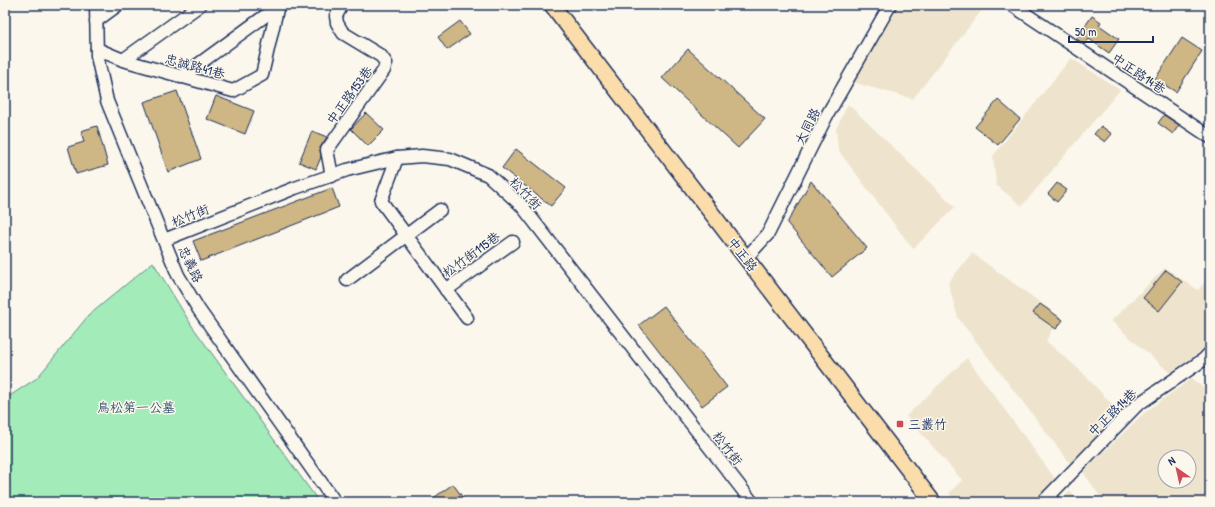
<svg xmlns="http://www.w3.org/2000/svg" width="1215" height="507" viewBox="0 0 1215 507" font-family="'Patrick Hand','LXGW WenKai TC',sans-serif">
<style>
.built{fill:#eee4cd;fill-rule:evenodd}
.green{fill:#a3ebb8;stroke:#5f8d8b}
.building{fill:#ceb685;stroke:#1b2f5e}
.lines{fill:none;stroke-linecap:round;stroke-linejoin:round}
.minor-casing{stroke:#1b2f5e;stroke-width:15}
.major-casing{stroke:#1b2f5e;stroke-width:18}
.minor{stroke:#fbf7ec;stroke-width:12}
.major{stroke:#fbddab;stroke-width:15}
.poi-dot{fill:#d1495b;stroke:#fbf7ec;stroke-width:1.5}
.labels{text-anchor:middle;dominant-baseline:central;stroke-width:3;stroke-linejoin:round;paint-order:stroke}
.street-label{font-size:13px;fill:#1b2f5e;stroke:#fbf7ec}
.park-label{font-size:13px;fill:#365570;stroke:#fbf7ec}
.poi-label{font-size:13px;fill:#1b2f5e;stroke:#fbf7ec;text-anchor:start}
</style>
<rect width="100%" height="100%" fill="#fbf7ec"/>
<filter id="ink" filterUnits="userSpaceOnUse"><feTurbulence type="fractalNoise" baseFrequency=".025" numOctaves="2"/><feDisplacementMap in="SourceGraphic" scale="8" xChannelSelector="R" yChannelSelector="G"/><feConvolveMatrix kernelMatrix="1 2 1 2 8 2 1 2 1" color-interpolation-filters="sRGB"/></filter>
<g filter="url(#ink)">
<g class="built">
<polygon points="900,5 986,5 913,99 852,82"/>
<polygon points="1071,58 1120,90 1022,206 996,185 993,156"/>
<polygon points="848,104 955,207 913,249 838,150 836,129"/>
<polygon points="972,253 1059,316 1046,341 1082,372 1118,411 1072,466 958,318 948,283"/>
<polygon points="1165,268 1198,290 1210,277 1210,345 1170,373 1111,321"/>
<polygon points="967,358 1056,480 1035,502 955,502 949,493 962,480 906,416"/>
<path d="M1192,378L1210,394V502H1104L1083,472L1144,413ZM1165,457H1189V481H1165Z"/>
<polygon points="1070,491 1079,502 1060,502"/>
</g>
<polygon class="green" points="153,262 192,326 319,502 5,502 5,399 37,378 88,316"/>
<g class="building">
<polygon points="1092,16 1101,22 1099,25 1119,39 1109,53 1089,39 1085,44 1076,39"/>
<polygon points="460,21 470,34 447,50 438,37"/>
<polygon points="1182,38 1202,51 1176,92 1155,79"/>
<polygon points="688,49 765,119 738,148 662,78"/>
<polygon points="177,91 201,159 168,172 144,102"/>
<polygon points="216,96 254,111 245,134 207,119"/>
<polygon points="998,100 1020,119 998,145 975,127"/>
<polygon points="366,113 384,130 368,146 351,129"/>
<polygon points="1164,115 1179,125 1173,134 1158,123"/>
<polygon points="97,126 108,165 76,174 68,147 84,142 81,131"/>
<polygon points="1101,126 1112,134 1105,142 1094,134"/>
<polygon points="312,131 327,137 320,148 321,157 316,169 299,162"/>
<polygon points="516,149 566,188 551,206 502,168"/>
<polygon points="811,181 867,248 832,277 787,223"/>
<polygon points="1057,183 1067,190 1057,202 1048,194"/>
<polygon points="332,188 339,207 201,261 193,241"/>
<polygon points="1166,270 1182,282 1159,311 1143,298"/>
<polygon points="1040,304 1063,320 1056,329 1033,313"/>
<polygon points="664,306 727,387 702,406 639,325"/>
<polygon points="453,484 466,502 428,502"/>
</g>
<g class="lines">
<g class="minor-casing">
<g id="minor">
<polyline points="96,5 97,56 107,101 178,275 199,310 335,502"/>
<polyline points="1012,5 1210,137"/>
<polyline points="96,21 118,5"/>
<polyline points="97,49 123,60 233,91 262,75 278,5"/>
<polyline points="123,60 200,5"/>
<polyline points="181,77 280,5"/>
<polyline points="397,158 381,201 467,318"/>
<polyline points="332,176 327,150 384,70 386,63 381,56 343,33 337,23 336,16 342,5"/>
<polyline points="164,240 295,188 347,170 397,158 422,156 450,159 488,175 522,206 752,502"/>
<polyline points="746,258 768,234 826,117 890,5"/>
<polyline points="347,280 440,210"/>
<polyline points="446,290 513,242"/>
<polyline points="1043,502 1137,405 1203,360 1210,353"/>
</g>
</g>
<g class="major-casing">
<polyline id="major" points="552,5 933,502"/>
</g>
<use href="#minor" class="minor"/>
<use href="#major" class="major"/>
</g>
</g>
<rect class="poi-dot" x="896" y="420" width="8" height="8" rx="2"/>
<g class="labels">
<g class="street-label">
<text transform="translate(195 66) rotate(15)">忠誠路41巷</text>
<text transform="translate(1139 73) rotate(34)">中正路14巷</text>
<text transform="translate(349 95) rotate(-54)">中正路153巷</text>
<text transform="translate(807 126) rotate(-63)">大同路</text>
<text transform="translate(526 193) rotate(46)">松竹街</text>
<text transform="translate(190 215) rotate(-22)">松竹街</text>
<text transform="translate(471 254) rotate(-36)">松竹街115巷</text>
<text transform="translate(743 254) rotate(52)">中正路</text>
<text transform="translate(191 264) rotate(64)">忠義路</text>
<text transform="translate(1112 412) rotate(-44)">中正路14巷</text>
<text transform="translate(728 448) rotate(52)">松竹街</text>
</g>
<g class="park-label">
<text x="136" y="407">鳥松第一公墓</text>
</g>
<g class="poi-label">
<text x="908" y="424">三叢竹</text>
</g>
</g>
<rect width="1215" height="507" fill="none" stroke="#fbf7ec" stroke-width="20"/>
<rect x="10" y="10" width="1195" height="487" fill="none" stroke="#1b2f5e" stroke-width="1.5" filter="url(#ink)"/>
<g transform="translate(1177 469) rotate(326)"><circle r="19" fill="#fbf7ec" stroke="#a1a7b3"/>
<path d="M0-3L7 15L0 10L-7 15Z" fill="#d1495b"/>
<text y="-6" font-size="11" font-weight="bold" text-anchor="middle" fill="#1b2f5e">N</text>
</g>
<path d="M1069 36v6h84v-6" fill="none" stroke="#1b2f5e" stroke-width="2"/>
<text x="1075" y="36" font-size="12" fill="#1b2f5e" stroke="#fbf7ec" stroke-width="3" paint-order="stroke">50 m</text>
</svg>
